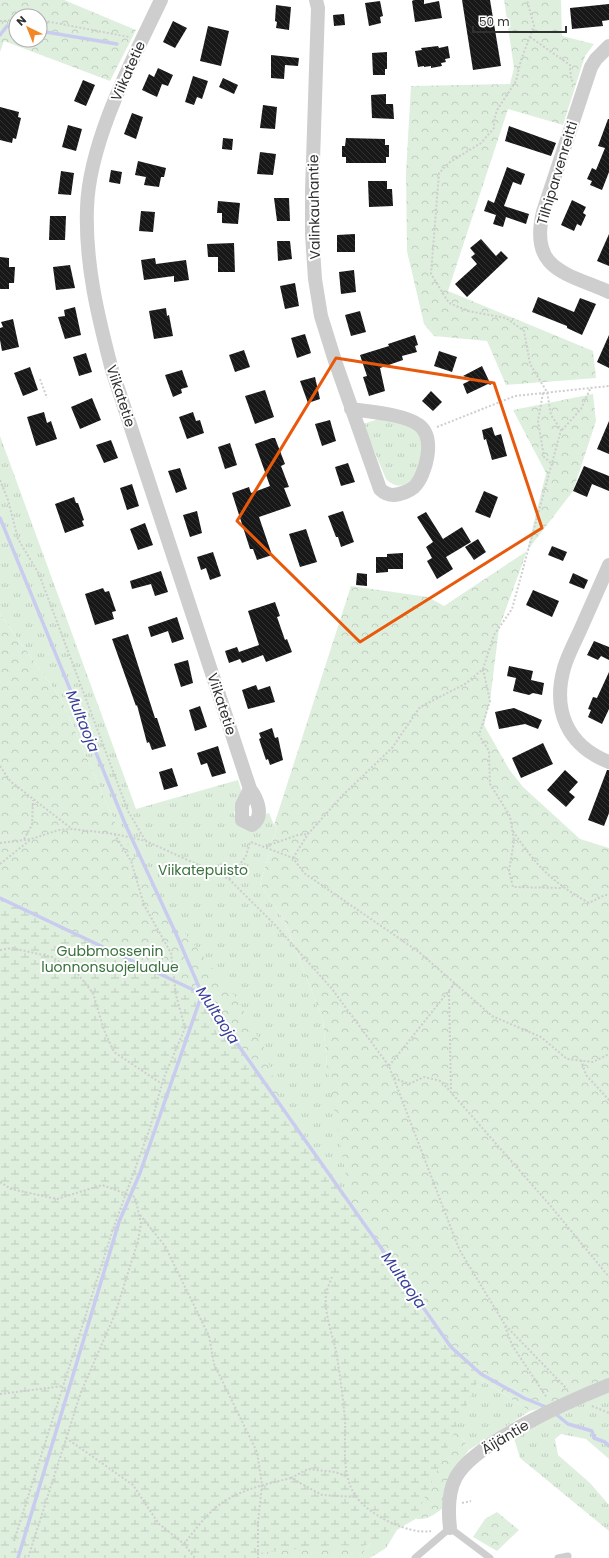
<svg xmlns="http://www.w3.org/2000/svg" width="609" height="1558" viewBox="0 0 609 1558" font-family="Poppins,sans-serif">
<style>
.grass{fill:url(#grass-tufts)}
.forest{fill:url(#forest-crowns);fill-rule:evenodd}
.wetland{fill:url(#wetland-marsh)}
.lines{fill:none;stroke-linecap:round;stroke-linejoin:round}
.stream{stroke:#caccef;stroke-width:3.5}
.building{fill:url(#building-back-hatch)}
.path{stroke:#cecece;stroke-width:2;stroke-dasharray:2 2;stroke-linecap:butt}
.lane{stroke:#cecece;stroke-width:7}
.street{stroke:#cecece;stroke-width:14}
.marked{fill:none;stroke:#e8590c;stroke-width:3;stroke-linejoin:round}
.labels{text-anchor:middle;dominant-baseline:central;stroke-width:4;stroke-linejoin:round;paint-order:stroke}
.street-label{font-size:14px;fill:#313131;stroke:#fff}
.park-label{font-size:14px;fill:#3a713e;stroke:#fff}
.water-label{font-size:15px;font-style:italic;fill:#383f9a;stroke:#fff}
</style>
<defs>
<pattern id="grass-tufts" width="24" height="20" patternUnits="userSpaceOnUse"><rect width="24" height="20" fill="#deefde"/><path d="M3 7l-1-3M5 7V3M7 7l1-3M15 17l-1-3M17 17v-4M19 17l1-3" fill="none" stroke="#bfcdbf"/></pattern>
<pattern id="forest-crowns" width="20" height="18" patternUnits="userSpaceOnUse"><rect width="20" height="18" fill="#deefde"/><path d="M2 6a3 3 0 1 1 6 0M12 15a3 3 0 1 1 6 0" fill="none" stroke="#bfcdbf"/></pattern>
<pattern id="wetland-marsh" width="20" height="14" patternUnits="userSpaceOnUse"><rect width="20" height="14" fill="#deefde"/><path d="M1 5h8M5 5V1M11 12h8M15 12V8" fill="none" stroke="#bfcdbf"/></pattern>
<pattern id="building-back-hatch" width="6" height="6" patternUnits="userSpaceOnUse"><rect width="6" height="6" fill="#181818"/><path d="M-1 5l2 2M0 0l6 6M5-1l2 2" fill="none" stroke="#313131"/></pattern>
</defs>
<rect width="100%" height="100%" fill="#fff"/>
<g class="grass">
<path d="M382,418C394,421 409,422 417,431C433,448 411,505 386,479L363,424Z"/>
<polygon points="0,436 136,809 238,780 242,793 234,813 238,823 269,813 274,825 277,827 260,884 284,920 323,1020 327,1066 471,1373 530,1411 469,1450 461,1435 415,1519 397,1530 386,1548 370,1558 359,1558 371,1543 0,1558 128,847 114,820 61,699 0,614"/>
<polygon points="609,1391 609,1459 586,1439 561,1434 555,1439 558,1455 590,1483 609,1505 609,1531 520,1458 513,1435"/>
</g>
<g class="forest">
<path d="M0,0H64L136,30L110,81L4,41L0,52ZM16,16H40V40H16Z"/>
<polygon points="504,0 561,0 562,36 594,44 585,56 563,125 508,109 448,291 593,351 596,378 506,385 487,341 434,336 424,324 407,251 406,173 411,86 510,84 514,68"/>
<polygon points="593,394 596,421 573,491 527,551 499,628 490,701 484,725 509,769 523,787 580,839 609,848 609,1381 546,1407 530,1411 471,1373 357,1242 327,1066 323,1020 284,920 260,884 277,827 274,825 351,586 428,597 444,606 527,551 546,473 513,410"/>
<polygon points="0,614 61,699 114,820 145,876 172,917 237,999 264,1048 295,1150 367,1519 371,1543 359,1558 0,1558"/>
<path d="M434,1402L461,1435L469,1450C456,1467 443,1486 443,1508C425,1522 421,1521 400,1514Z"/>
<polygon points="497,1512 519,1530 497,1551 473,1537 485,1519"/>
</g>
<polygon class="wetland" points="2,899 202,994 451,1347 481,1374 415,1519 371,1543 362,1546 334,1545 259,1553 247,1558 0,1558 0,902"/>
<g class="lines">
<g class="stream">
<polyline points="40,31 117,44"/>
<polyline points="0,35 7,26 16,27"/>
<polyline points="0,518 126,826 177,936 202,994 451,1347 481,1374 524,1398 546,1407"/>
<polyline points="0,898 202,994 140,1173 119,1222 18,1558"/>
<polyline points="557,1415 568,1424 592,1431 594,1438 605,1442 609,1446"/>
</g>
</g>
<g class="building">
<polygon points="414,0 424,0 424,4 439,1 442,18 415,22 412,1"/>
<polygon points="462,0 490,0 501,66 473,70"/>
<polygon points="380,1 383,16 380,17 381,23 369,26 365,3"/>
<polygon points="609,4 609,20 602,21 603,26 572,29 570,8"/>
<polygon points="276,5 291,7 289,30 276,28 277,22 275,21"/>
<polygon points="344,14 345,25 334,26 333,15"/>
<polygon points="173,21 187,28 175,48 163,42"/>
<polygon points="208,26 229,31 221,66 200,61"/>
<polygon points="438,46 439,48 448,46 450,58 445,59 446,62 441,63 442,66 431,68 431,66 424,67 424,66 418,67 415,51 422,50 421,48"/>
<polygon points="387,52 387,69 385,69 385,75 373,75 372,53"/>
<polygon points="271,55 299,58 298,66 285,65 284,79 271,78"/>
<polygon points="158,68 173,75 168,86 162,84 157,97 142,90 149,74 154,77"/>
<polygon points="193,76 208,81 202,99 197,97 194,105 185,102"/>
<polygon points="223,78 238,85 234,94 219,87"/>
<polygon points="83,80 95,85 86,106 74,101"/>
<polygon points="386,94 386,104 393,104 394,119 372,118 371,95"/>
<polygon points="263,105 277,107 275,129 260,128"/>
<polygon points="0,107 19,112 18,117 21,118 16,139 13,138 12,143 0,140"/>
<polygon points="132,113 143,117 136,139 124,134"/>
<polygon points="608,119 609,119 609,172 602,190 590,185 592,181 587,179 592,168 596,170 605,148 598,146"/>
<polygon points="68,125 82,129 76,151 62,147"/>
<polygon points="509,126 556,143 551,156 505,141"/>
<polygon points="223,138 233,139 232,150 222,149"/>
<polygon points="346,138 385,139 385,145 389,145 389,157 386,157 386,163 346,163 346,157 342,157 342,146 345,146"/>
<polygon points="260,152 276,154 273,175 257,174"/>
<polygon points="138,161 166,168 164,177 161,177 159,187 144,185 146,177 135,175"/>
<polygon points="507,167 525,174 521,185 513,182 504,206 529,214 526,224 506,217 503,227 493,224 496,215 484,211 488,200 494,203"/>
<polygon points="111,170 122,172 120,184 109,182"/>
<polygon points="61,171 74,173 71,195 58,194"/>
<polygon points="368,181 387,181 387,189 392,189 393,206 369,207"/>
<polygon points="274,198 289,198 290,221 277,221"/>
<polygon points="572,200 586,207 583,213 586,215 581,226 577,224 574,231 561,225"/>
<polygon points="218,201 240,203 238,224 222,223 222,213 217,213"/>
<polygon points="141,211 155,212 153,232 139,231"/>
<polygon points="50,216 66,216 65,240 49,240"/>
<polygon points="355,234 355,252 337,252 337,235"/>
<polygon points="609,234 609,266 597,261"/>
<polygon points="481,239 496,256 501,251 508,258 467,297 455,284 477,264 471,257 475,254 470,248"/>
<polygon points="277,241 290,241 292,259 278,261"/>
<polygon points="234,243 235,272 218,272 218,257 208,257 207,244"/>
<polygon points="0,257 9,258 9,267 15,267 14,283 9,283 9,289 0,289"/>
<polygon points="155,258 156,264 186,260 189,280 174,282 174,276 144,280 141,260"/>
<polygon points="70,265 75,288 56,290 53,267"/>
<polygon points="354,270 356,292 341,294 339,272"/>
<polygon points="295,283 299,306 285,309 280,286"/>
<polygon points="538,297 574,312 580,298 596,304 582,335 567,328 567,326 532,312"/>
<polygon points="75,307 81,335 65,339 58,317 65,316 64,310"/>
<polygon points="166,308 167,316 169,315 173,336 154,339 149,311"/>
<polygon points="360,311 366,332 351,336 345,315"/>
<polygon points="13,319 19,347 2,351 0,340 0,328 3,327 1,322"/>
<polygon points="305,334 311,353 297,358 291,338"/>
<polygon points="415,335 418,345 415,346 417,352 402,356 403,360 380,368 385,391 369,396 363,377 367,376 360,355 389,346 388,344"/>
<polygon points="609,335 609,368 597,362"/>
<polygon points="244,350 250,367 235,372 229,355"/>
<polygon points="439,351 457,357 452,372 434,366"/>
<polygon points="86,353 92,372 79,376 73,357"/>
<polygon points="482,366 491,385 488,384 467,394 463,384 473,379 463,376"/>
<polygon points="30,367 38,390 23,396 14,373"/>
<polygon points="182,370 188,387 181,389 182,393 173,397 165,375"/>
<polygon points="315,377 320,399 308,403 300,381"/>
<polygon points="265,390 274,417 255,424 245,396"/>
<polygon points="431,391 442,402 433,411 422,401"/>
<polygon points="92,398 101,420 80,429 71,407"/>
<polygon points="44,412 47,423 51,421 57,439 36,446 27,417"/>
<polygon points="193,412 196,421 200,420 204,433 187,439 179,417"/>
<polygon points="330,420 336,441 322,446 315,424"/>
<polygon points="609,421 609,454 597,449"/>
<polygon points="492,427 495,436 491,437 501,434 507,456 492,460 486,439 484,440 482,430"/>
<polygon points="272,438 275,438 285,464 281,466 289,487 284,488 291,506 259,517 272,555 257,560 253,549 250,549 232,493 249,487 251,493 270,486 255,444"/>
<polygon points="111,440 118,458 104,463 96,445"/>
<polygon points="230,443 237,465 225,469 218,447"/>
<polygon points="348,463 355,482 341,486 335,467"/>
<polygon points="584,466 609,476 609,491 592,484 587,497 573,491"/>
<polygon points="180,468 187,489 176,493 168,471"/>
<polygon points="132,484 139,506 127,510 120,488"/>
<polygon points="484,491 498,497 490,518 475,512"/>
<polygon points="74,497 76,503 78,503 84,520 82,521 84,526 65,533 55,504"/>
<polygon points="197,511 202,533 190,537 183,515"/>
<polygon points="343,511 354,542 341,547 338,537 336,537 328,516"/>
<polygon points="426,512 443,539 462,527 471,542 446,557 453,569 437,579 427,561 432,558 426,547 433,542 417,517"/>
<polygon points="145,523 153,545 138,550 130,529"/>
<polygon points="306,529 317,562 300,567 289,534"/>
<polygon points="478,539 486,552 474,560 465,547"/>
<polygon points="552,546 567,552 563,561 548,555"/>
<polygon points="213,552 221,576 210,580 206,568 201,570 197,557"/>
<polygon points="403,553 403,569 388,569 388,572 376,573 376,557 387,557 387,554"/>
<polygon points="161,571 168,592 155,596 151,584 132,589 130,581"/>
<polygon points="357,573 367,574 367,586 356,585"/>
<polygon points="573,573 588,580 584,589 569,583"/>
<polygon points="103,588 105,592 109,591 116,611 112,612 114,619 95,625 85,594"/>
<polygon points="533,590 559,601 552,617 526,605"/>
<polygon points="275,602 280,616 277,617 285,640 287,639 292,652 266,662 263,655 242,663 240,659 229,663 225,651 237,647 239,652 259,645 248,611"/>
<polygon points="177,617 184,639 172,643 168,631 151,637 148,627"/>
<polygon points="128,634 155,718 157,718 166,746 152,750 149,742 147,743 137,705 136,706 112,639"/>
<polygon points="594,641 609,647 609,660 601,656 598,660 587,655"/>
<polygon points="188,660 193,683 181,687 174,664"/>
<polygon points="509,666 533,671 531,680 544,683 542,695 533,693 529,695 513,691 516,678 507,676"/>
<polygon points="609,672 609,709 602,724 588,717 591,710 588,709 593,697 597,698"/>
<polygon points="256,685 258,690 270,686 275,702 248,709 242,690"/>
<polygon points="200,706 207,727 195,731 189,710"/>
<polygon points="514,708 542,720 538,729 525,724 499,729 495,712"/>
<polygon points="272,728 275,738 278,737 283,760 270,765 268,759 266,760 259,739 261,738 259,733"/>
<polygon points="543,743 553,764 521,778 512,758"/>
<polygon points="218,746 226,773 212,777 207,763 201,765 197,753"/>
<polygon points="172,768 178,786 164,790 159,772"/>
<polygon points="565,770 578,782 569,792 575,797 566,807 547,790"/>
<polygon points="607,770 609,770 609,813 604,826 588,820"/>
</g>
<g class="lines">
<g class="path">
<polyline points="40,20 129,37"/>
<polyline points="0,21 16,20"/>
<polyline points="530,37 570,65 571,80 573,81"/>
<polyline points="40,379 47,398"/>
<polyline points="543,393 538,421 544,457 553,465"/>
<polyline points="437,427 515,396 609,386"/>
<polyline points="562,430 581,409 591,387"/>
<polyline points="0,480 8,500 18,539 39,574 128,811 145,840"/>
<polyline points="483,669 490,701 479,735 489,751 490,784 510,816 514,841 509,871 513,887 562,888"/>
<polyline points="0,766 10,781 72,829"/>
<path d="M513,831C537,867 552,882 589,903L605,895H609"/>
<polyline points="24,839 32,825 33,800"/>
<polyline points="251,842 293,858 304,873 419,952 492,1016 541,1037 567,1059 593,1062 609,1054"/>
<polyline points="0,843 31,839 59,830 72,829 115,834 146,841 229,879 276,926 332,989 389,1066 459,1249 505,1325 567,1389"/>
<polyline points="266,846 298,835 308,834"/>
<polyline points="293,858 308,834 343,795 392,748 420,707 465,684 483,669 494,635 512,609 561,430 551,415 547,392 530,364 524,331 506,318 468,311 449,303 431,274 439,173 450,162 481,143 494,128 494,120 497,110 516,81 521,60 534,26 527,0"/>
<polyline points="0,864 30,840"/>
<polyline points="229,879 246,856 250,842"/>
<polyline points="0,950 12,948 52,957 77,973 93,993 104,1030 114,1052 162,1084"/>
<polyline points="449,991 451,1091"/>
<polyline points="581,1060 586,1075 609,1100"/>
<polyline points="389,1066 455,983"/>
<polyline points="394,1078 409,1084 424,1077 441,1081 549,1204 609,1277"/>
<polyline points="0,1182 11,1189 57,1199 102,1185 135,1197 141,1224 138,1241 115,1314 81,1392 28,1558"/>
<polyline points="140,1215 165,1246 209,1336 214,1364 257,1452 262,1485 258,1522 258,1558"/>
<path d="M332,1277C330,1282 327,1289 326,1294C324,1313 332,1333 336,1351C340,1374 343,1398 345,1420C346,1445 341,1473 355,1495C367,1514 408,1535 431,1531"/>
<polyline points="505,1326 512,1345 547,1398"/>
<polyline points="0,1394 63,1386"/>
<polyline points="592,1406 609,1413"/>
<polyline points="66,1438 133,1485 159,1524 184,1544 195,1558"/>
<polyline points="291,1478 308,1469 335,1472 346,1476"/>
<polyline points="462,1503 471,1501"/>
<polyline points="14,1541 113,1229 150,1128 163,1080 185,1028 176,995 171,953 144,905 131,861 115,835"/>
<path d="M184,1544C195,1530 207,1513 222,1503C242,1489 267,1484 291,1478L322,1495L357,1497"/>
</g>
<g class="lane">
<polyline points="415,1558 450,1528 490,1558"/>
<polyline points="558,1558 568,1556"/>
</g>
<g class="street">
<path d="M161,0C132,61 89,141 87,208C85,264 98,317 112,370L250,789C257,798 265,817 252,825L242,820V805L250,789"/>
<path d="M316,0L318,8L312,191V234L315,279L321,316L335,361L380,489C384,493 389,495 394,495C401,494 408,492 414,487C426,475 436,438 419,425C404,414 370,412 351,409"/>
<path d="M609,46L596,59L591,67L543,212C529,270 566,273 609,292"/>
<path d="M609,565C600,585 591,606 582,626C576,640 568,654 564,668C552,711 568,746 609,762"/>
<path d="M450,1528C448,1511 448,1492 456,1477C475,1442 572,1400 609,1385"/>
</g>
</g>
<path class="marked" d="M336,358L494,383L542,528L360,642L237,521Z"/>
<g class="labels">
<g class="street-label">
<text transform="translate(128 71) rotate(-66)">Viikatetie</text>
<text transform="translate(557 173) rotate(-73)">Tilhiparvenreitti</text>
<text transform="translate(314 207) rotate(-91)">Valinkauhantie</text>
<text transform="translate(121 396) rotate(72)">Viikatetie</text>
<text transform="translate(222 704) rotate(72)">Viikatetie</text>
<text transform="translate(505 1437) rotate(-31)">Äijäntie</text>
</g>
<g class="park-label">
<text x="203" y="870">Viikatepuisto</text>
<text x="110" y="951">Gubbmossenin<tspan x="110" dy="16">luonnonsuojelualue</tspan></text>
</g>
<g class="water-label">
<text transform="translate(83 721) rotate(68)">Multaoja</text>
<text transform="translate(218 1015) rotate(57)">Multaoja</text>
<text transform="translate(404 1280) rotate(55)">Multaoja</text>
</g>
</g>
<g transform="translate(28 28) rotate(317)"><circle r="19" fill="#ffffff" stroke="#adadad"/>
<path d="M0-3L7 15L0 10L-7 15Z" fill="#f28729"/>
<text y="-6" font-size="11" font-weight="bold" text-anchor="middle" fill="#313131">N</text>
</g>
<path d="M473 26v6h93v-6" fill="none" stroke="#313131" stroke-width="2"/>
<text x="479" y="26" font-size="12" fill="#313131" stroke="#ffffff" stroke-width="3" paint-order="stroke">50 m</text>
</svg>
